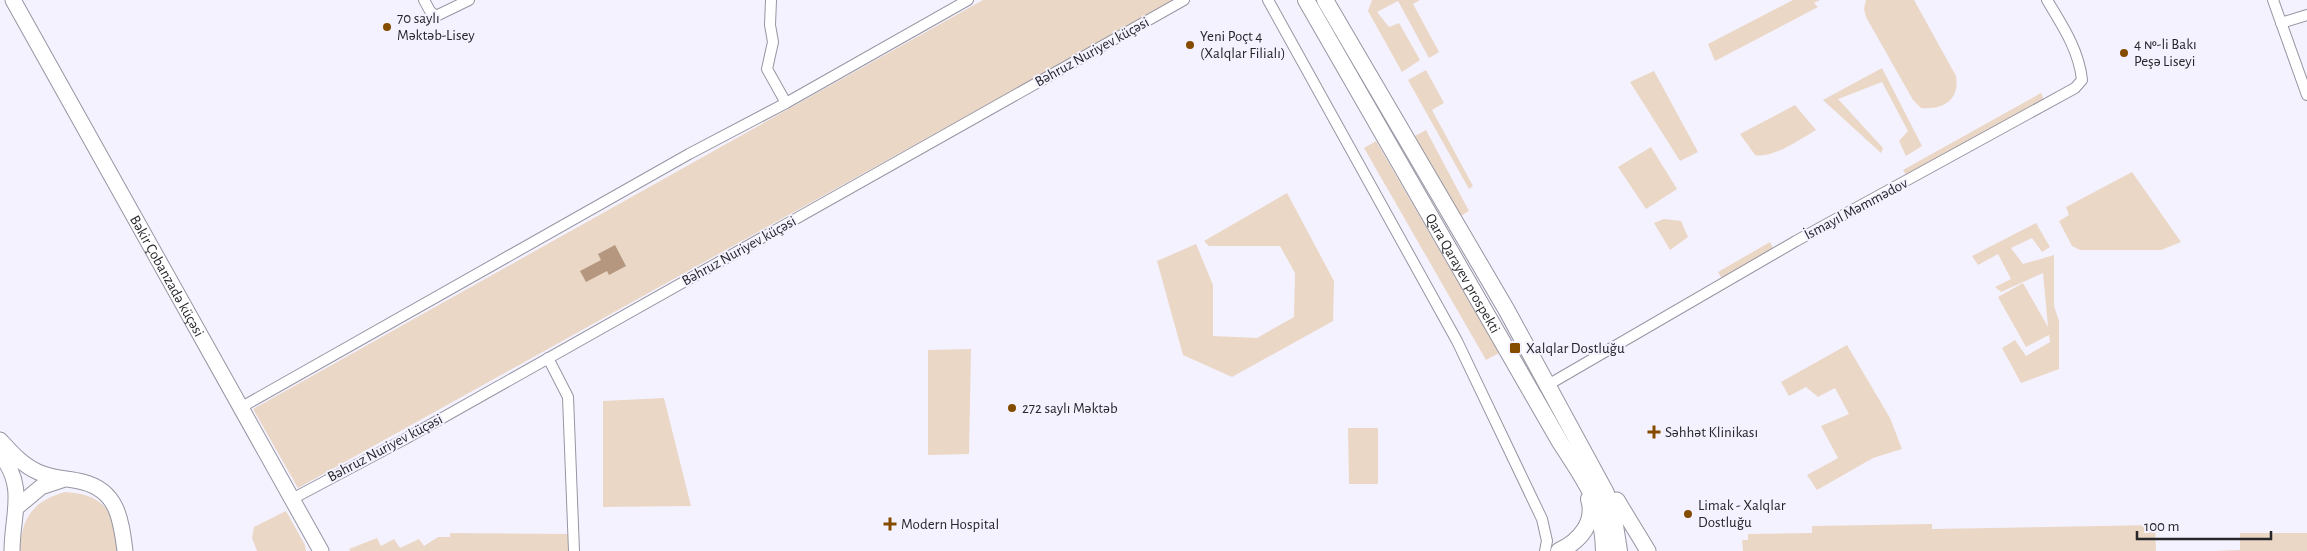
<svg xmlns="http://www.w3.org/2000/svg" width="2307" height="551" viewBox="0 0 2307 551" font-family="'Alegreya Sans',sans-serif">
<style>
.green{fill:#ebd7c6}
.water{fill:#b4977e}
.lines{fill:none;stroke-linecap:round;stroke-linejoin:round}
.street-casing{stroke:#9695a2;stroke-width:12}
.secondary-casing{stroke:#9695a2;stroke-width:17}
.primary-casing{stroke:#9695a2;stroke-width:18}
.street{stroke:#fff;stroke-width:10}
.secondary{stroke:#fff;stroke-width:15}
.primary{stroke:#fff;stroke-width:16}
.poi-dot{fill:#854c00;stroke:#f4f2fe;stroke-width:2}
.labels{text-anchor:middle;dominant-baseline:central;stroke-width:4;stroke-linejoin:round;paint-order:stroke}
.poi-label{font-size:15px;fill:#27262b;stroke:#f4f2fe;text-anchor:start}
.street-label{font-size:15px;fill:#27262b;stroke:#f4f2fe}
</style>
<rect width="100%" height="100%" fill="#f4f2fe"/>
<g class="green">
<polygon points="983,0 1175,0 298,488 253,409"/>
<polygon points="1372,0 1420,0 1413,4 1439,52 1429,58 1398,1 1377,12 1389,27 1399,23 1420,60 1402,72 1368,11"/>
<polygon points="1793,0 1820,0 1814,3 1818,7 1715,61 1708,44"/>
<path d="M1866,0H1914L1956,76C1960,100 1943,110 1921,108L1913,100L1866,17L1864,9Z"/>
<polygon points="1882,68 1922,146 1906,156 1899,141 1908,131 1882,82 1838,99 1883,148 1881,153 1823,100"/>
<polygon points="1426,70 1444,103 1432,110 1473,186 1469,189 1408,80"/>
<polygon points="1654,71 1698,152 1680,161 1630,82"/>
<polygon points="2041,93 2044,100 1907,176 1903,170"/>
<path d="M1795,105L1816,130C1800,139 1773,159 1755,155L1740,134Z"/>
<polygon points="1426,130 1469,211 1459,217 1415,136"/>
<polygon points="1376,141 1499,353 1486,360 1364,148"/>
<polygon points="1651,147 1677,189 1646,209 1618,167"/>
<polygon points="2132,172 2181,242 2161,250 2080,250 2072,246 2059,221 2069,215 2066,207"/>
<polygon points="1287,193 1334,281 1333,321 1232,377 1183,355 1157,261 1196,244 1213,285 1213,336 1257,338 1294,317 1295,273 1280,246 1209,246 1204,241"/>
<polygon points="1664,219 1681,221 1688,237 1670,250 1654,223"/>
<polygon points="2036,223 2050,247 2042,252 2032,238 2011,248 2023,264 2054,255 2054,306 2059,321 2059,369 2021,383 2002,348 2015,340 2026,356 2050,342 2049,335 2026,347 1998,297 2023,283 2048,327 2043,273 2001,292 1995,287 2011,279 1998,254 1978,265 1972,256"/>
<polygon points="1770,242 1774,250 1722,279 1718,272"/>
<polygon points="1847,345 1890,418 1902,449 1873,458 1817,490 1807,475 1838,458 1821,426 1849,414 1835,388 1818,397 1806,387 1789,396 1781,382"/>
<polygon points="971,349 969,454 928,455 928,350"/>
<polygon points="664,398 691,506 603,507 603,401"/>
<polygon points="1348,428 1378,428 1378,484 1349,484"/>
<path d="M65,492C105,494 116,514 121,551H20C21,518 33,501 65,492Z"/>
<polygon points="286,511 305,545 306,551 257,551 252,538 254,527"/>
<polygon points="1932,524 1932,529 2155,525 2156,551 1743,551 1742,540 1748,540 1748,534 1812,533 1812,526"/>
<polygon points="450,533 570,534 571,551 350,551 349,549 377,538 381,546 394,539 400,548 419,539 424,546 438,537 450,537"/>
<polygon points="2240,533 2307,533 2307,551 2212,551 2240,550"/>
</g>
<polygon class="water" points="615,245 626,266 609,275 607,271 586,282 580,271 601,260 598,254"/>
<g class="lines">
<g class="street-casing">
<g id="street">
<polyline points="424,0 430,11 436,16 469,0"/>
<polyline points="771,0 770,25 773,42 767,69 786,103"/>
<polyline points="1268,0 1457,341 1542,519 1547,541 1545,551"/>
<polyline points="2273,0 2307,95"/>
<polyline points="2281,23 2307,15"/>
<polyline points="548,358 568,397 574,551"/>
<path d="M1553,382L1796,241L2075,88L2082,80C2079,50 2062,25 2047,0"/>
<polyline points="240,408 689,154 786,103 968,0"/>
<polyline points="292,499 405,439 1184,0"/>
</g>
</g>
<g class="secondary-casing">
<g id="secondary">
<path id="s1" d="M13,0L321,551"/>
<path d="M0,440C11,452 22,465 38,472C53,479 67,478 83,482C118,491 121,520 125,551"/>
<path d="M0,454C27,487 12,514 12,551"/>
<polyline points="1617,500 1648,551"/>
<polyline points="17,507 41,487 62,480"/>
</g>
</g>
<g class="primary-casing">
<g id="primary">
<path id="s2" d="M1306,0L1560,442C1585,481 1603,502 1604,551"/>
<polyline points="1325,0 1506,309 1606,493 1614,519 1619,551"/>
<path d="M1559,551C1580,541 1596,522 1589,499"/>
</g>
</g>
<use href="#street" class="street"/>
<use href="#secondary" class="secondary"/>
<use href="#primary" class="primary"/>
</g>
<g class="poi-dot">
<circle cx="387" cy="27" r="5"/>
<circle cx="1190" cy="45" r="5"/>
<circle cx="2124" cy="53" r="5"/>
<rect x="1509" y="342" width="12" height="12" rx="2.5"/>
<circle cx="1012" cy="408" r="5"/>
<path d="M1651.5 424.5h5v5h5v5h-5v5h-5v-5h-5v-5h5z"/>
<circle cx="1688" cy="514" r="5"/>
<path d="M887.5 516.5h5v5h5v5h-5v5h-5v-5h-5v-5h5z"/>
</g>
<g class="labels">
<g class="poi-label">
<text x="397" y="18">70 saylı<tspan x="397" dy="17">Məktəb-Lisey</tspan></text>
<text x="1200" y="36">Yeni Poçt 4<tspan x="1200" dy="17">(Xalqlar Filialı)</tspan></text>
<text x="2134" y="44">4 №-li Bakı<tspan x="2134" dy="17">Peşə Liseyi</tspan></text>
<text x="1526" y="348">Xalqlar Dostluğu</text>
<text x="1022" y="408">272 saylı Məktəb</text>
<text x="1665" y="432">Səhhət Klinikası</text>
<text x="1698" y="505">Limak - Xalqlar<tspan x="1698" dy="17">Dostluğu</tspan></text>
<text x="901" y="524">Modern Hospital</text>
</g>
<g class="street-label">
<text transform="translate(1092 52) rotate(-29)">Bəhruz Nuriyev küçəsi</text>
<text transform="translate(1856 209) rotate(-28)">İsmayıl Məmmədov</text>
<text transform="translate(739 251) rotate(-29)">Bəhruz Nuriyev küçəsi</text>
<text stroke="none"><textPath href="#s2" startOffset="315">Qara Qarayev prospekti</textPath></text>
<text stroke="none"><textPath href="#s1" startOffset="316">Bəkir Çobanzadə küçəsi</textPath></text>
<text transform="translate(385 448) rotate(-28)">Bəhruz Nuriyev küçəsi</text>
</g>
</g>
<path d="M2137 531v8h134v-8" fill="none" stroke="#27262b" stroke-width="2.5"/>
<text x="2144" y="531" font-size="15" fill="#27262b" stroke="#f4f2fe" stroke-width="4" paint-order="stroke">100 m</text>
</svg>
